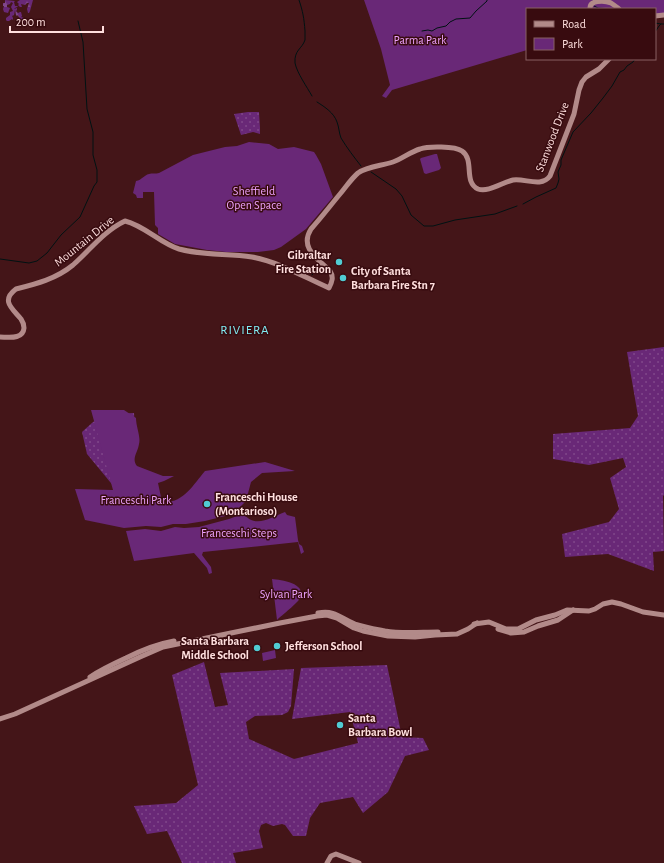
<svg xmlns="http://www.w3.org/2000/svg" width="664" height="863" viewBox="0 0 664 863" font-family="'Alegreya Sans',sans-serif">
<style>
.grass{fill:url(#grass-dots)}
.forest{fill:url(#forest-firs)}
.park{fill:#692877}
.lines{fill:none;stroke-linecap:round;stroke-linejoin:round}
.stream{stroke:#001213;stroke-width:1}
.secondary{stroke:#b28a89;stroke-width:5}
.poi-dot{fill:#51ccd3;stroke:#380b0f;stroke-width:1.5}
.labels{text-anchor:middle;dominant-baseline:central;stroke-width:3;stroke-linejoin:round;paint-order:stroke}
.park-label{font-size:12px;fill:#eda2fd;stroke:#380b0f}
.street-label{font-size:12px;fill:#ffdfde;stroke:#380b0f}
.poi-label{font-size:12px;font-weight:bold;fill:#ffdfde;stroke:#380b0f;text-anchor:start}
.neighbourhood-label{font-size:13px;letter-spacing:1px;fill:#81edf3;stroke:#380b0f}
</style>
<defs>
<pattern id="grass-dots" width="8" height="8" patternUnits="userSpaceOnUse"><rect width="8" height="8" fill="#692877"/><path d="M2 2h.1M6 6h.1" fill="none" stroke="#80478a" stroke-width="1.8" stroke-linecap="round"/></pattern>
<pattern id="forest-firs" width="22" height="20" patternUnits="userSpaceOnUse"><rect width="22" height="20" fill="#692877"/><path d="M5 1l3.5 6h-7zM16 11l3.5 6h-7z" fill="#80478a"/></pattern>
</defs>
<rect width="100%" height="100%" fill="#441518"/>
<g class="grass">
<polygon points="248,112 259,112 260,128 260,134 253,132 241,135 234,114"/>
<polygon points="664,347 664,495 663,496 664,551 653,552 654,571 608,554 565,557 562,534 609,522 619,509 610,478 626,467 623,458 589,465 553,459 553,434 630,428 638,416 627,352"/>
<polygon points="134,413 135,429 120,494 87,454 82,432 93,422 111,414"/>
<polygon points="204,662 215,707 228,705 220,673 294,669 291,706 288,712 282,715 255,716 246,722 249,739 294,759 358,743 350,712 292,719 301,668 387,665 402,737 423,738 429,750 405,756 388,792 363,813 353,797 320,803 310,818 306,836 293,836 285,825 282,824 273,826 266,823 261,825 259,831 263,848 233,853 236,863 182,863 167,831 147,834 134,806 176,803 198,785 172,675"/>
</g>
<g class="forest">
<polygon points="5,0 15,1 14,2 15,6 18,6 17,7 15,8 14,9 17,8 17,10 16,11 18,13 20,12 21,12 22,16 21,17 24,18 25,20 24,24 22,21 20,20 18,15 17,16 16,15 15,10 14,15 12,16 13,18 13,20 12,19 9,21 7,21 6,20 6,18 10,15 10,12 13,11 11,7 13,3 11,2 10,4 7,5 7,7 10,8 8,13 4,12 3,9 4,6 3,6 3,3 5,3"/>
<polygon points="20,0 33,0 30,11 29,13 28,13 27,9 29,3 27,3 25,5 21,4 22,7 20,7 18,5 19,4 17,2"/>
</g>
<g class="park">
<polygon points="364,0 664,0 664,15 655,14 655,9 527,9 527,50 392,90 386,98 382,96 390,85 381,49"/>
<path d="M249,142L269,144L278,149L294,147L314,152L316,155L321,164L333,197L306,229L281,247L274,250L258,252H226L207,250L175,244L158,234V228L155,225L154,192H143V198H137L136,195L133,193L136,181C142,180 144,175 149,174C152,173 156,174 159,173L193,155L225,147L237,146Z"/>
<polygon points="435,154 437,154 441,168 439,170 426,174 424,173 420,159 421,158"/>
<path d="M91,410H124L136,418C136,427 141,437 139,444C138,452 131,459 137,466L163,476H174L164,481L158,483L162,502C183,504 193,485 205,471L265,462L295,471L262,473L251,482L246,501L233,514L205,521L186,524H173L161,527L146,526L124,528L85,520L75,489L113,490Z"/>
<path d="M285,512L287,515L295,517L298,540L299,544L302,546L304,552L301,554L298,542L203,552L202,555L211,567L212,573L209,574L207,568L194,553L134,561L126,531L145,529L161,531L175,527L184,528L199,527L229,519L237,516H239L244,514C255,529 272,517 285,512Z"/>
<path d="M272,579C281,580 307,583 300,598C298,603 282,615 277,620Z"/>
<polygon points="275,650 276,658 263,661 262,653"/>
</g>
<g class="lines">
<g class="stream">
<path d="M299,0C303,12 304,18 305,31C305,33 305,37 305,40C302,49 294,50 295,63C297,73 307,87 312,96"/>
<polyline points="594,6 598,8 613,9"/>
<polyline points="655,23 661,24 664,24"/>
<polyline points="422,31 428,30 432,31 437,28 446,26 450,22 456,19 470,18 476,11 487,1 487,0"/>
<polyline points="655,32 659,26 661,24"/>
<path d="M317,102C325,107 334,113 337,122C339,127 339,133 341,138C347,148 354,157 361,166"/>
<polyline points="371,172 396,189 402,196 411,215 424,226 433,226 455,220 495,214 517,206"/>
<polyline points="523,204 536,197 556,188 558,183 559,179 558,172 561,165 561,160 573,132 591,113 603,98 612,86 620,72 624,70 627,66 633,62 635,59"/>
<polyline points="0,259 29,263 37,261 47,253 61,235 80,217 94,186 97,182 97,170 93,155 93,132 87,109 83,42 78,21"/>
<polyline points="312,275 321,266 322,266"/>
</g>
<g class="secondary">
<path d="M590,9C589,0 604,0 611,3C614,5 617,7 619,9"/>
<polyline points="655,16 664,15"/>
<path d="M0,337C8,337 23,340 24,328C24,325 23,322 21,319C13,309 0,301 16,289C36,284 56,279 73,265C90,250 104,231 125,221C145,226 160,243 179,249C204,256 228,253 252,257C279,262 304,277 329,288C332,282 334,277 330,271C318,259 299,248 311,229C321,218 330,206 340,194C346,187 351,179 358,173C368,166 381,166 393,162C402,159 410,152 420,149C428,146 455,146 462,151C475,160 463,182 478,189C488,193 503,182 513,180C525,178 541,188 550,176L574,114L579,90L582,82L586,77L599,69L609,59"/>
<path d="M318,613C336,610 340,618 355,624C364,627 375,629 385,631C402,634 421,632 438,632"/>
<polyline points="474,624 489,622 506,629 518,629 536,620 555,615 567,610 589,611 595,609 603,604 612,602 621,604 643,612 664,615"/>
<polyline points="498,629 511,633 524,632 538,626 558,620 573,610"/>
<path d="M90,677C102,669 113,664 126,658C142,650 157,644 174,641"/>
<polyline points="0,719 15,714 140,657 163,647 280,623 317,616 327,615 337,618 354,628 363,631 388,636 415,637 435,635 457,634 468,629 477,623"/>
<polyline points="327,863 331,856 336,854 359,863"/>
</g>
</g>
<g class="poi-dot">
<circle cx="339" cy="262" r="4"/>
<circle cx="343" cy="278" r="4"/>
<circle cx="207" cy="504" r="4"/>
<circle cx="277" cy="646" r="4"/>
<circle cx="257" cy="648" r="4"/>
<circle cx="340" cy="725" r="4"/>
</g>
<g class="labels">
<g class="park-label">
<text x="420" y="40">Parma Park</text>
<text x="254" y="191">Sheffield<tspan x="254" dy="14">Open Space</tspan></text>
<text x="136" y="500">Franceschi Park</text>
<text x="239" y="533">Franceschi Steps</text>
<text x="286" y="594">Sylvan Park</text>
</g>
<g class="street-label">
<text transform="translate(552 137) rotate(-69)">Stanwood Drive</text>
<text transform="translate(84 241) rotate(-39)">Mountain Drive</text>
</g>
<g class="poi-label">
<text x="331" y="255" text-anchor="end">Gibraltar<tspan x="331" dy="14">Fire Station</tspan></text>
<text x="351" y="271">City of Santa<tspan x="351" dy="14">Barbara Fire Stn 7</tspan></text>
<text x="215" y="497">Franceschi House<tspan x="215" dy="14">(Montarioso)</tspan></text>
<text x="249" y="641" text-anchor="end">Santa Barbara<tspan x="249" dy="14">Middle School</tspan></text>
<text x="285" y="646">Jefferson School</text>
<text x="348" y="718">Santa<tspan x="348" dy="14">Barbara Bowl</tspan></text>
</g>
<g class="neighbourhood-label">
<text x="245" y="330">RIVIERA</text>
</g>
</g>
<rect x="526" y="8" width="130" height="52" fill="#380b0f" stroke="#886062"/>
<rect x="534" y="21" width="20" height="6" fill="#b28a89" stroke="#886062"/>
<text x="562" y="28" font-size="12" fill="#ffdfde">Road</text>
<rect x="534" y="38" width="20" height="12" fill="#692877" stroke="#886062"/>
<text x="562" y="48" font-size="12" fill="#ffdfde">Park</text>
<path d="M10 26v6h93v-6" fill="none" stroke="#ffdfde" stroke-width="2"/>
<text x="16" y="26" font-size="12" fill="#ffdfde" stroke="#380b0f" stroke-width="3" paint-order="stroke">200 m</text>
</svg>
